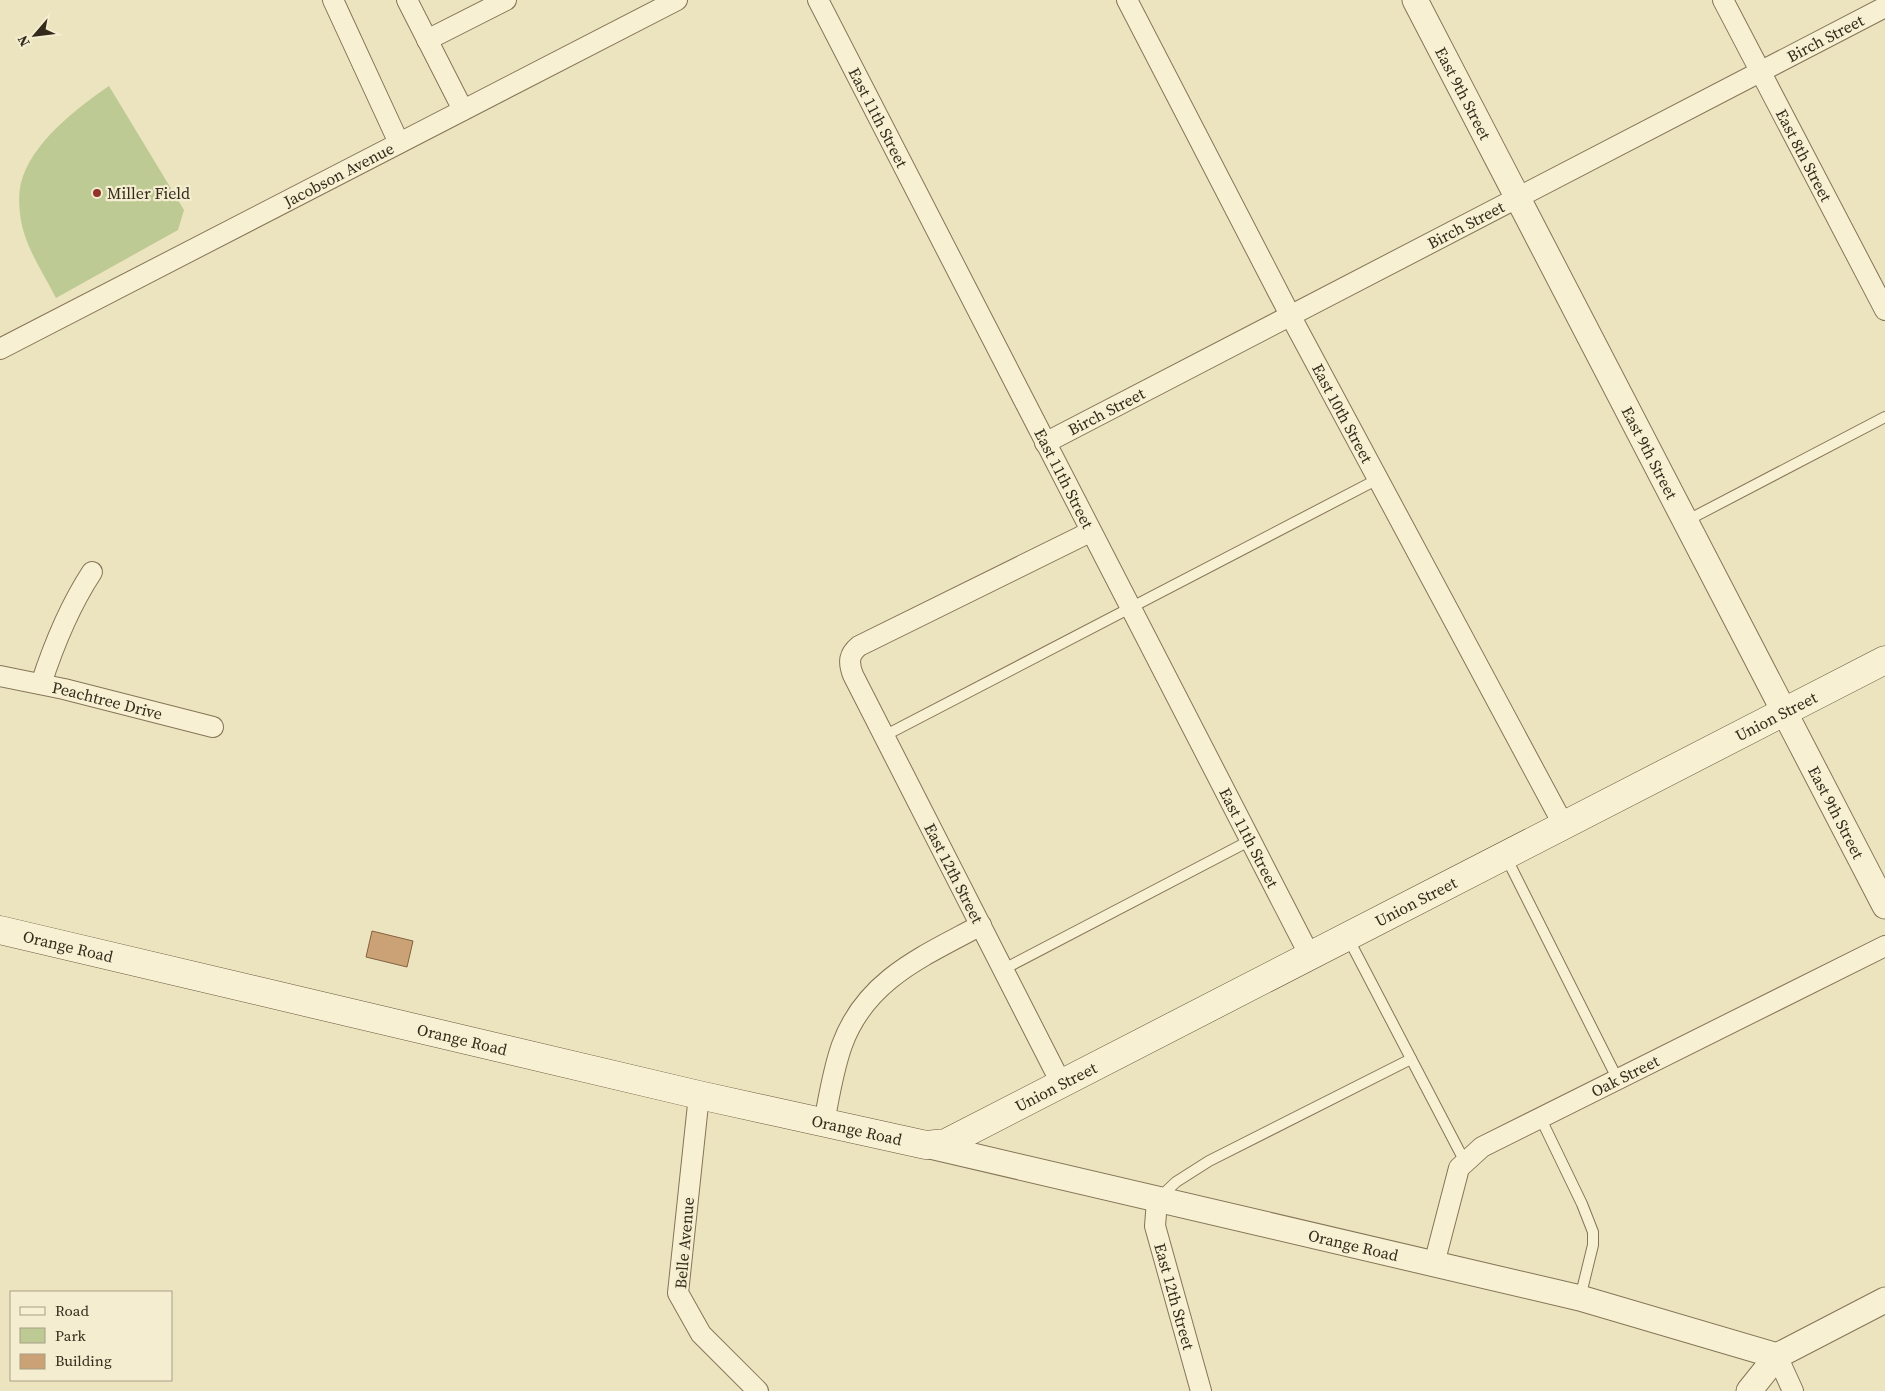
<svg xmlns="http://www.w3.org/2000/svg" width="1885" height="1391" viewBox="0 0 1885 1391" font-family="'Source Serif 4',serif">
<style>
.green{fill:#beca94}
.building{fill:#caa276;stroke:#83613f}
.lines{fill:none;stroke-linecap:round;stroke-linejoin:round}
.service-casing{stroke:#857558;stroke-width:12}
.minor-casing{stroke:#857558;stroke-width:22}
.tertiary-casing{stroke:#857558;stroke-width:27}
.secondary-casing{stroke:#66553b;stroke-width:29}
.service{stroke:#f8f0d2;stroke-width:10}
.minor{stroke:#f8f0d2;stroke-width:20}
.tertiary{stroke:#f8f0d2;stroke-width:25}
.secondary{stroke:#f8f0d2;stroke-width:28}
.poi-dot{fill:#92342a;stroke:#f4edcf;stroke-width:2}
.labels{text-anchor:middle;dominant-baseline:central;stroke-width:4.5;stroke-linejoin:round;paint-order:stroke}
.street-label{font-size:16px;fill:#342b1c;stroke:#f4edcf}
.poi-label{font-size:16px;fill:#342b1c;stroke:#f4edcf;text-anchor:start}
</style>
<rect width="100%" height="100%" fill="#ece4bf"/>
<path class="green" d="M109,86L184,210L178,230L56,298C46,278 32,257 25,236C20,221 17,199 21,183C31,143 77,108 109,86Z"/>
<polygon class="building" points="372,931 413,941 407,967 366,957"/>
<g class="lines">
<g class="service-casing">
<g id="service">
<polyline points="1686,521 1885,417"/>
<polyline points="884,736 1378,479"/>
<polyline points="1506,857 1618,1080"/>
<polyline points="1347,936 1465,1162"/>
<polyline points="1004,969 1251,840"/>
<polyline points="1540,1117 1582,1204 1593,1232 1593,1245 1580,1298"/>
<polyline points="1159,1198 1176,1182 1209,1161 1411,1059"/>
</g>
</g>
<g class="minor-casing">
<g id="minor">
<polyline points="333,0 399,143"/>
<polyline points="407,0 463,110"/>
<path id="s1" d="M818,0L1310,956"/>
<path id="s2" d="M1127,0L1290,315L1563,824"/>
<path id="s3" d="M1723,0L1885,310"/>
<polyline points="427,40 506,0"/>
<path id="s4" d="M0,349L677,0"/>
<path id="s5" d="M1045,443L1885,7"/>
<path id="s6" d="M0,676L64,689L213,727"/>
<path d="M41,684C54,644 69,607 92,572"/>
<path d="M1062,1085L853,675C848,662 849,654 859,646L1090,532"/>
<polyline points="699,1095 678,1293 701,1334 758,1391"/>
<path d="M824,1123C829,1097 833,1070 842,1045C866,979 924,956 981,925"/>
<path id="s7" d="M1157,1201L1155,1226L1201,1391"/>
<path id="s8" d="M1434,1264L1459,1168L1482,1147L1885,946"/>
<polyline points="1777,1356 1793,1391"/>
</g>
</g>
<g class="tertiary-casing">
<g id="tertiary">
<path id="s9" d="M1415,0L1885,906"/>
<path id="s10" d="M926,1145L1580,1298L1777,1356"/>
<polyline points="1749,1391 1777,1356 1885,1300"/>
</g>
</g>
<g class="secondary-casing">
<g id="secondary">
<path id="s11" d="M0,930L699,1095L926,1145L946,1143L1885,660"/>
</g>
</g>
<use href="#service" class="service"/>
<use href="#minor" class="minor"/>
<use href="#tertiary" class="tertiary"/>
<use href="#secondary" class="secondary"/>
</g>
<circle class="poi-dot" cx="97" cy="193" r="5"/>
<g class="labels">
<g class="street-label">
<text stroke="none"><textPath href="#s5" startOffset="879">Birch Street</textPath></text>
<text stroke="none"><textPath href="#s9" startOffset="105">East 9th Street</textPath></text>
<text stroke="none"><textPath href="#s1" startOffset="132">East 11th Street</textPath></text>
<text stroke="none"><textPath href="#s3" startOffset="175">East 8th Street</textPath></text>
<text stroke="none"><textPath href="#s4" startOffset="381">Jacobson Avenue</textPath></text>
<text stroke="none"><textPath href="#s5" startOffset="474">Birch Street</textPath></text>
<text stroke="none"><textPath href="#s5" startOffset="69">Birch Street</textPath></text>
<text stroke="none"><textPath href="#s2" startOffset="466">East 10th Street</textPath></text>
<text stroke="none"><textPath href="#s9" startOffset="510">East 9th Street</textPath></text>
<text stroke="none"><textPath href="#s1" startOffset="538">East 11th Street</textPath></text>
<text stroke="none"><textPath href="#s6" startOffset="110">Peachtree Drive</textPath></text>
<text stroke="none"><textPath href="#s11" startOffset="1904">Union Street</textPath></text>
<text stroke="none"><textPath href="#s9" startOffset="915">East 9th Street</textPath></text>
<text stroke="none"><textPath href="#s1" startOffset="942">East 11th Street</textPath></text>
<text transform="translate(954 873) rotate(63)">East 12th Street</text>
<text stroke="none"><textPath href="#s11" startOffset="1499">Union Street</textPath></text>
<text stroke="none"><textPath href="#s11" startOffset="70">Orange Road</textPath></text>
<text stroke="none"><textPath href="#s11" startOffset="475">Orange Road</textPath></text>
<text stroke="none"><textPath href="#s8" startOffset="290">Oak Street</textPath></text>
<text stroke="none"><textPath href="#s11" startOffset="1094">Union Street</textPath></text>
<text stroke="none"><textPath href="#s11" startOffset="880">Orange Road</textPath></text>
<text transform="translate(684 1243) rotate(-85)">Belle Avenue</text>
<text stroke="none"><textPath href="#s10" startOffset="439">Orange Road</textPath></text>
<text stroke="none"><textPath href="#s7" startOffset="98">East 12th Street</textPath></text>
</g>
<g class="poi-label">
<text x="107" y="193">Miller Field</text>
</g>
</g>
<rect x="10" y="1291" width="162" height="90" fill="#f4edcf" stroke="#a79f87"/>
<rect x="20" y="1307" width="25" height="8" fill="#f8f0d2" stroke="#a79f87"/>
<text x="55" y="1316" font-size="15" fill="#342b1c">Road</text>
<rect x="20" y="1328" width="25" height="15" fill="#beca94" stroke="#a79f87"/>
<text x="55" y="1341" font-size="15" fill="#342b1c">Park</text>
<rect x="20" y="1354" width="25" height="15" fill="#caa276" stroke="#a79f87"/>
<text x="55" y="1366" font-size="15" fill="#342b1c">Building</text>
<g transform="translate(35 35) rotate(242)" stroke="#f4edcf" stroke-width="4" paint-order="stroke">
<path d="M0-4L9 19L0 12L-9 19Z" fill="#342b1c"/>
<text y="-8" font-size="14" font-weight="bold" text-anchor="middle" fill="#342b1c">N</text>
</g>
</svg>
